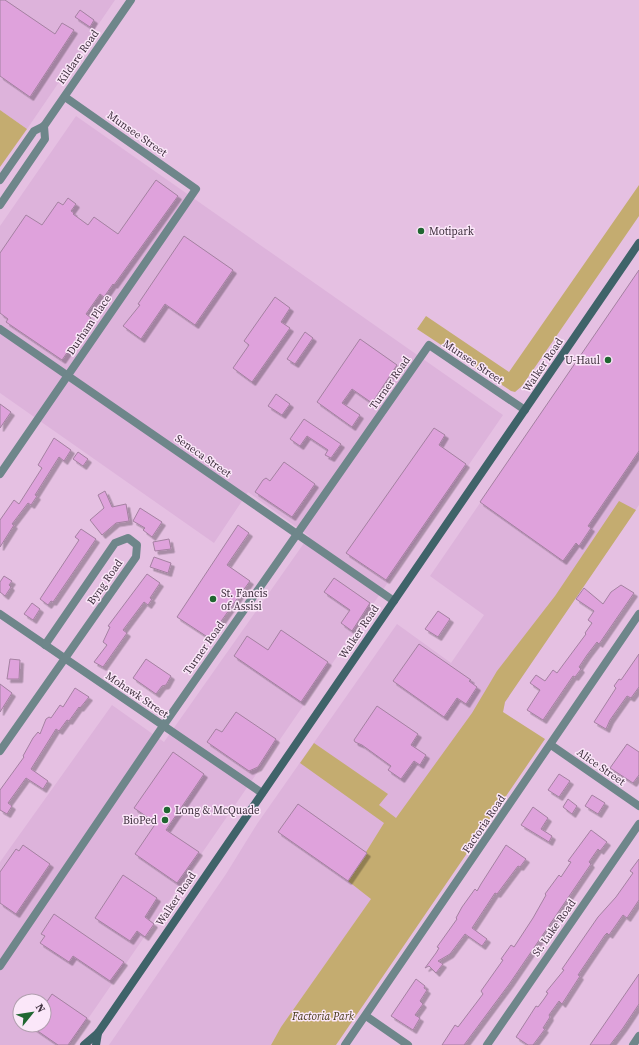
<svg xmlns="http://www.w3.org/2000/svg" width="639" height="1045" viewBox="0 0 639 1045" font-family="'Source Serif 4',serif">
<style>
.built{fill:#ddb3db;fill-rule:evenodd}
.green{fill:#c4ac70}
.building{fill:#dfa2dc;stroke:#a481a1;filter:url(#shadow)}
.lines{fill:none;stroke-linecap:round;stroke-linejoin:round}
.street{stroke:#6e868a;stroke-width:8}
.secondary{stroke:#3f6369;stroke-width:8}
.poi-dot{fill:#206631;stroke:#fbe7f9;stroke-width:1.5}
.labels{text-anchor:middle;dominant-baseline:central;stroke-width:3;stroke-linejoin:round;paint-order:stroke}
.street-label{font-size:11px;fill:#413240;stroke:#fbe7f9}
.poi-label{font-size:11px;fill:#413240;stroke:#fbe7f9;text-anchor:start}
.park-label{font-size:11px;font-style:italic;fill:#473a18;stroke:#fbe7f9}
</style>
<defs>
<filter id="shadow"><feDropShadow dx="3.5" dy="3.5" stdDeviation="0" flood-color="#0004"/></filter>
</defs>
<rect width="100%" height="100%" fill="#e5c0e2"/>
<g class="built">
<polygon points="0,0 115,0 27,129 0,110"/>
<path d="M76,116L503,415L70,1045H0V862L112,705L164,742L309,536L248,492L214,543L0,393V226ZM20,1001H44V1025H20Z"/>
<polygon points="639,271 639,505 505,702 503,712 281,1027 271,1045 109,1045 226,874 257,824 397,624 451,663 484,615 430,576"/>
</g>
<g class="green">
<polygon points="0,110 27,129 0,167"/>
<polygon points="639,185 639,216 522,386 515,392 511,391 417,329 426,316 509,372"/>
<polygon points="619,501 636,510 505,702 503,712 545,739 336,1045 271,1045 281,1027 371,899 348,881 384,823 300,763 314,743 388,794 379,805 396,818 472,713 497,671 555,596"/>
</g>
<g class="building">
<polygon points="0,0 5,0 55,34 62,23 74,30 30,97 0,76"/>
<polygon points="80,10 94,20 90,27 75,17"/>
<polygon points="156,180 178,196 114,285 113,284 104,297 100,294 86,314 91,318 62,360 6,322 8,319 0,313 0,253 26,215 42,225 58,202 63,205 68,198 76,204 71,211 74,213 73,214 88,225 94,217 118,234"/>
<polygon points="184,236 233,270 195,325 165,304 141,339 123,326 140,305 138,304"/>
<polygon points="639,270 639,451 588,526 591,528 579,546 576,543 563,561 480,502"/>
<polygon points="275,297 290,308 281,322 290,328 252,382 233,368 249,345 244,341"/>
<polygon points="305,332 313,338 295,364 287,359"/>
<polygon points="360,339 397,365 372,403 352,389 342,403 360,415 352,427 317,402"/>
<polygon points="276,394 290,404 282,415 268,406"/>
<polygon points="0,404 11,412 0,428"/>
<polygon points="304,419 341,444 331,458 325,455 328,450 307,436 300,446 290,439"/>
<polygon points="434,428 445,435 439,445 466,464 386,580 346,553"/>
<polygon points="54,438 71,450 64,461 59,457 35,495 37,496 31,505 28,503 12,524 14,525 0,547 0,520 14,500 19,504 42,468 38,465"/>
<polygon points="78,452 88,459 83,466 73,459"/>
<polygon points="284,462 315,484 292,517 255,492 263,480 266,478 270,481"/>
<polygon points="105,491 112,507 126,504 129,521 116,523 102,535 90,520 104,508 98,495"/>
<polygon points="140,508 162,522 152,537 143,530 145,528 133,521"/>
<polygon points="238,525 249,533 227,565 250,581 209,638 177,617"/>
<polygon points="81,529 96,539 53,602 51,601 48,605 40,599 79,540 75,537"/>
<polygon points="169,539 171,549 155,551 153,542"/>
<polygon points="154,557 171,563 168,573 150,567"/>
<polygon points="147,574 160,583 150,598 152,599 148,605 144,602 123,630 127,633 103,667 94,662 107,645 103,642 110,627 108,626"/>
<polygon points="4,576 12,581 9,585 11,587 5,596 0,592 0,582"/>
<polygon points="334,578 370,603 352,631 341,623 350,610 324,592"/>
<polygon points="621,585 634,593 599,644 597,642 587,655 579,667 581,669 575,677 573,676 543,720 527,710 540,690 530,683 536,675 545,681 553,670 557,673 586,634 585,633 592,623 588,620 594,611 576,599 584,588 603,604 611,592"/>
<polygon points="32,603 40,609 33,620 24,614"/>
<polygon points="438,611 450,619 438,637 425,629"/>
<polygon points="281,630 328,662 301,702 234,656 247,636 268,650"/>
<polygon points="419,644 471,680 469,681 477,687 466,704 457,698 444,717 393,681"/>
<polygon points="639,654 639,687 631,698 627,696 610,720 606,729 594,722 616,688 614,686 619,679 621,680"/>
<polygon points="10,659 20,660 19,679 7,679"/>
<polygon points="146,659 171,676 166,685 162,686 156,694 133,678"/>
<polygon points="0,684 12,693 0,712"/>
<polygon points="75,688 89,697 80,708 79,707 69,721 67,720 59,731 56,729 31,769 48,781 43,789 26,778 8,803 12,806 7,814 0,810 0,790 24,757 23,756 33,738 38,732 40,734 46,719 49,717 51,718 60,705 63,707"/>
<polygon points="377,706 418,734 411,745 426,755 420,765 414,761 401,779 388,770 391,766 362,745 355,742 354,740"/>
<polygon points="236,712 276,739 258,767 249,771 207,742 216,729 222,732"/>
<polygon points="627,744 639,752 639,775 633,783 610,768"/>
<polygon points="173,752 204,774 166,830 199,852 177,883 135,854 156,823 134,808"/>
<polygon points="559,774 570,781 559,797 548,790"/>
<polygon points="592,795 605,803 598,814 585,806"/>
<polygon points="568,799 577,806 572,814 563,807"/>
<polygon points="298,804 367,853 348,881 278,832"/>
<polygon points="533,807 548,818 541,829 552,836 549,842 521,825"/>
<polygon points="591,830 607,842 600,851 598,849 589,862 591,864 510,983 464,1045 442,1045 455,1025 458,1027 483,994 481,991 503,960 501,959 511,945 514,947 533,918 546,895 545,894 559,875 561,877 571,862 568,861"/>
<polygon points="23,845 50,864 16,914 0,903 0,872 16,849 19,851"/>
<polygon points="506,845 526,859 520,867 518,866 497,894 495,893 472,928 487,939 482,946 465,934 450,954 438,961 443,964 436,973 429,966 425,968 436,953 439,948 437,947 457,919 456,918 462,907 475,889 477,891 481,884"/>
<polygon points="639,859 639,900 627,918 623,915 609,935 607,933 605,935 578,975 580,976 562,1004 559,1001 549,1015 550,1017 543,1028 545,1029 533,1045 528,1045 516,1037 536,1006 538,1007 544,999 548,993 546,992 564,970 562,969 598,917 616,897 633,873 630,871"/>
<polygon points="123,875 157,898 145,917 154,924 145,937 137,931 130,941 95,918"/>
<polygon points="54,914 124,962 110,981 73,956 69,962 40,943 45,936 41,934"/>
<polygon points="639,974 639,1004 623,1028 610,1045 590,1045"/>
<polygon points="416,979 425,986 424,988 427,990 420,1001 423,1004 415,1015 420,1018 413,1030 391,1016"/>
<polygon points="52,994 87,1018 68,1045 58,1045 29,1025 44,1025 44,1006"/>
</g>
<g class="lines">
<g class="street">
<polyline points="0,180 34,131 44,126 131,0"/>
<polyline points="0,205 45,139 44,126"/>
<polyline points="0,329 394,601"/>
<polyline points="0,474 196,189 65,97"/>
<polyline points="0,614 262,793"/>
<polyline points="551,745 639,806"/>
<polyline points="0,751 136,557 137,545 128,538 115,543 45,645"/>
<polyline points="0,966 163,726 429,345 525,410"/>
<polyline points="366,1016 408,1045"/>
<polyline points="345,1045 639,614"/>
<polyline points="487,1045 639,824"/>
<polyline points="633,1045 639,1036"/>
</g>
<g class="secondary">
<polyline points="84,1045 98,1033 107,1020 639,243"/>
<polyline points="96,1045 98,1033"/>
</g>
</g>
<g class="poi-dot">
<circle cx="421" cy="231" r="4"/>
<circle cx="608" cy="360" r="4"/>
<circle cx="213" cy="599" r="4"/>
<circle cx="167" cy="810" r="4"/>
<circle cx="165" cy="820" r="4"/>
</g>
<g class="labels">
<g class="street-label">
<text transform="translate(78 57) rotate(-55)">Kildare Road</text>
<text transform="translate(137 134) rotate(35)">Munsee Street</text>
<text transform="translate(89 325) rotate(-56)">Durham Place</text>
<text transform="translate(473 362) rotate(34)">Munsee Street</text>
<text transform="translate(543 365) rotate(-56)">Walker Road</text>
<text transform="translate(390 383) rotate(-55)">Turner Road</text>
<text transform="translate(203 456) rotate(35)">Seneca Street</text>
<text transform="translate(105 582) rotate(-55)">Byng Road</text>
<text transform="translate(359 632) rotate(-56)">Walker Road</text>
<text transform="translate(204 648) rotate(-55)">Turner Road</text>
<text transform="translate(137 695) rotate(34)">Mohawk Street</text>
<text transform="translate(601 767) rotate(35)">Alice Street</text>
<text transform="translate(484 824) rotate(-56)">Factoria Road</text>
<text transform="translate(176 899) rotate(-56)">Walker Road</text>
<text transform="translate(554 928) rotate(-55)">St. Luke Road</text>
</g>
<g class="poi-label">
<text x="429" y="231">Motipark</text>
<text x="600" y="360" text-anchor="end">U-Haul</text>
<text x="221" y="593">St. Fancis<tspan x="221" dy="13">of Assisi</tspan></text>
<text x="175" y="810">Long &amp; McQuade</text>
<text x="157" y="820" text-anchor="end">BioPed</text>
</g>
<g class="park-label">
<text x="323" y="1016">Factoria Park</text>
</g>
</g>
<g transform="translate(32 1013) rotate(60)"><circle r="19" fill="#fbe7f9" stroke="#b19faf"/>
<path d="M0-3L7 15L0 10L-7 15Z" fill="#206631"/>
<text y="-6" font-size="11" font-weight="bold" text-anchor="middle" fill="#413240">N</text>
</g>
</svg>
